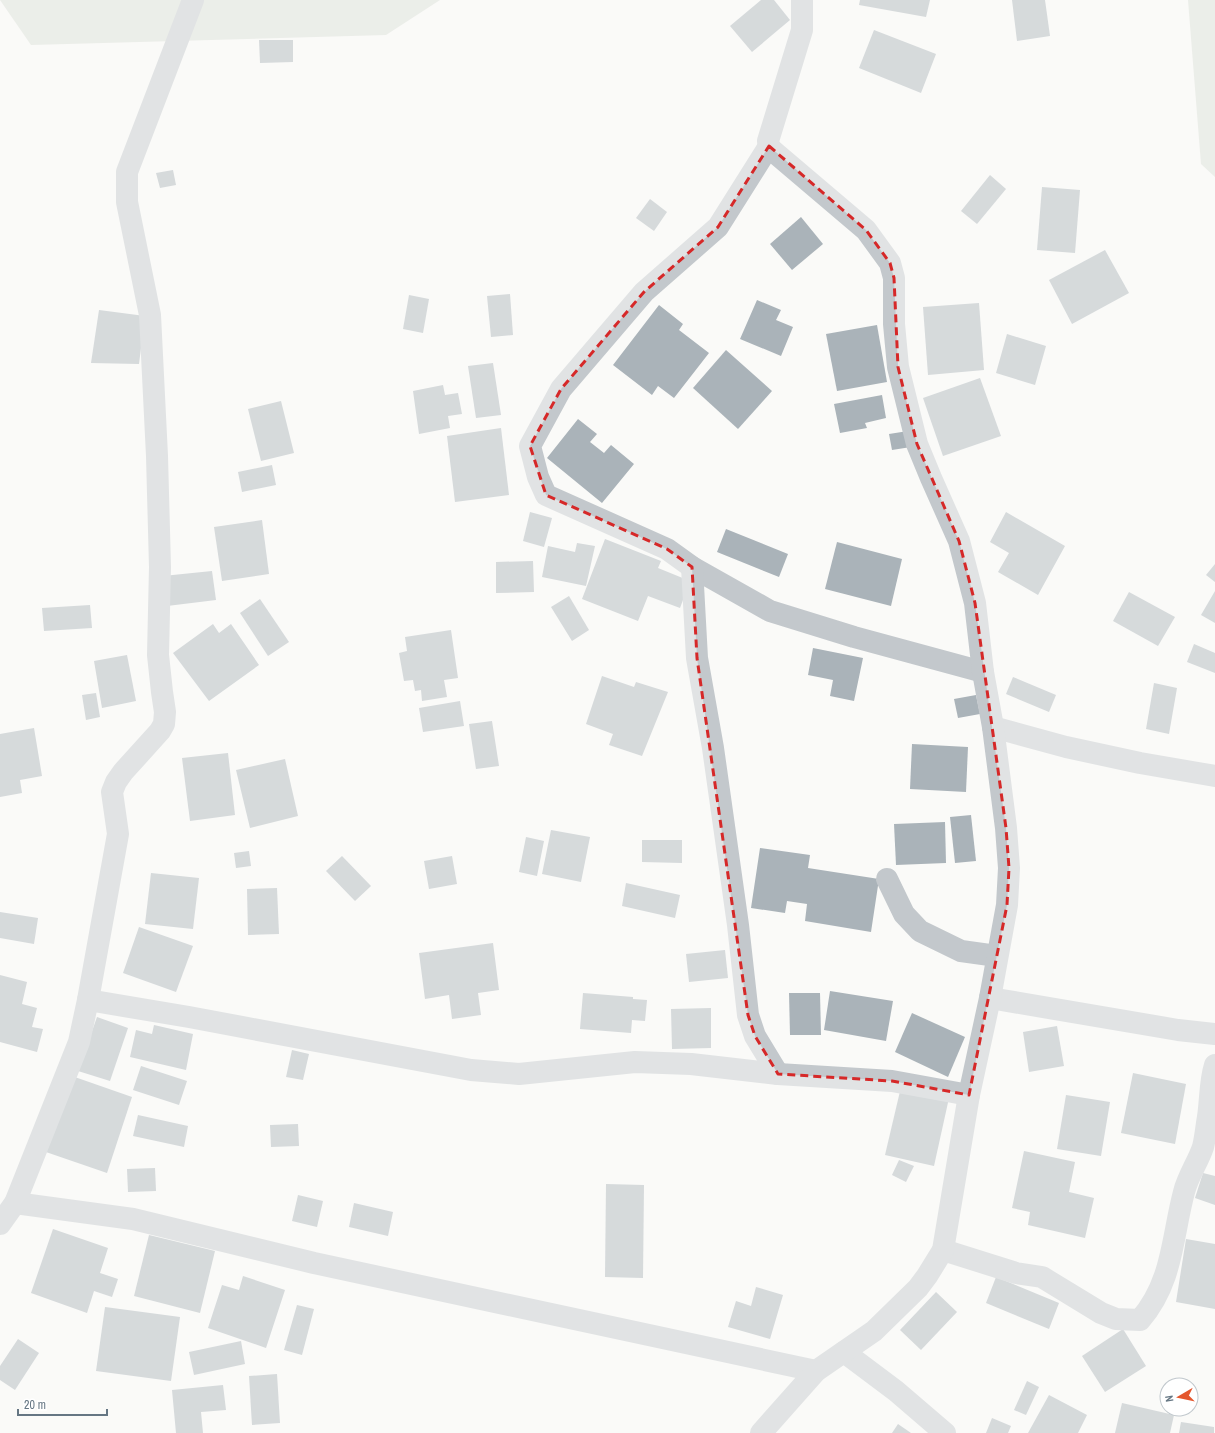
<svg xmlns="http://www.w3.org/2000/svg" width="1215" height="1433" viewBox="0 0 1215 1433" font-family="'Archivo Narrow',sans-serif">
<style>
.green{fill:#dadfd7}
.building{fill:#aab3b9}
.lines{fill:none;stroke-linecap:round;stroke-linejoin:round}
.street{stroke:#c3c8cc;stroke-width:22}
.marked{fill:none;stroke:#d62828;stroke-width:3;stroke-dasharray:8 5;stroke-linejoin:round}
</style>
<rect width="100%" height="100%" fill="#fafaf8"/>
<g class="green">
<polygon points="0,0 440,0 386,35 31,45"/>
<polygon points="1188,0 1215,0 1215,177 1201,164"/>
</g>
<g class="building">
<polygon points="761,0 774,0 790,20 752,52 730,26"/>
<polygon points="860,0 930,0 926,17 859,5"/>
<polygon points="1012,0 1045,0 1050,36 1017,41"/>
<polygon points="874,30 936,54 921,93 859,68"/>
<polygon points="259,40 293,40 293,62 260,63"/>
<polygon points="173,170 176,185 160,188 156,173"/>
<polygon points="990,175 1006,189 977,224 961,211"/>
<polygon points="1042,187 1080,190 1075,253 1037,250"/>
<polygon points="650,199 667,212 654,231 636,218"/>
<polygon points="801,217 823,244 792,270 770,244"/>
<polygon points="1105,250 1129,293 1072,324 1049,280"/>
<polygon points="510,294 513,335 491,337 487,296"/>
<polygon points="409,295 429,299 423,333 403,329"/>
<polygon points="757,300 781,310 776,320 793,327 781,356 740,339"/>
<polygon points="979,303 984,370 928,375 923,307"/>
<polygon points="659,305 683,324 679,330 709,353 674,398 658,386 652,395 613,365"/>
<polygon points="99,310 145,316 139,364 91,363"/>
<polygon points="877,325 887,382 837,391 826,334"/>
<polygon points="1007,334 1046,346 1035,385 996,373"/>
<polygon points="726,350 772,391 738,429 693,388"/>
<polygon points="493,363 501,415 476,418 468,366"/>
<polygon points="980,378 1001,436 943,456 923,398"/>
<polygon points="443,385 445,395 458,393 462,414 448,416 450,428 419,434 413,391"/>
<polygon points="882,395 886,418 865,423 867,428 840,433 834,404"/>
<polygon points="281,401 294,453 261,461 248,409"/>
<polygon points="578,419 597,434 590,442 604,453 611,445 634,464 602,503 547,458"/>
<polygon points="501,428 509,495 455,502 447,436"/>
<polygon points="908,431 911,447 892,450 889,434"/>
<polygon points="272,465 276,485 242,492 238,472"/>
<polygon points="530,512 552,518 544,547 523,541"/>
<polygon points="1006,512 1065,546 1038,595 998,572 1009,553 990,542"/>
<polygon points="262,520 269,574 222,581 214,527"/>
<polygon points="726,529 788,554 779,577 717,552"/>
<polygon points="605,539 661,561 658,568 690,581 680,608 648,596 638,621 582,599"/>
<polygon points="837,542 902,559 891,606 825,589"/>
<polygon points="577,543 595,546 586,586 542,577 548,546 575,552"/>
<polygon points="533,561 534,592 496,593 496,562"/>
<polygon points="1215,564 1215,582 1206,575"/>
<polygon points="212,571 216,600 167,606 163,576"/>
<polygon points="1215,591 1215,623 1201,615"/>
<polygon points="1129,592 1175,617 1158,646 1113,621"/>
<polygon points="569,596 589,630 572,641 551,607"/>
<polygon points="260,599 289,642 268,656 240,613"/>
<polygon points="90,605 92,628 44,631 42,608"/>
<polygon points="213,624 219,633 231,624 259,665 209,701 173,653"/>
<polygon points="451,630 458,678 444,680 447,697 422,701 421,690 415,691 413,680 404,681 399,653 407,651 405,637"/>
<polygon points="1194,644 1215,653 1215,673 1187,662"/>
<polygon points="813,648 863,658 854,701 830,696 833,680 808,675"/>
<polygon points="127,655 136,701 102,708 94,661"/>
<polygon points="602,676 634,687 636,682 668,692 642,756 609,745 613,734 586,724"/>
<polygon points="1013,677 1056,695 1049,712 1006,694"/>
<polygon points="1154,683 1177,688 1169,734 1146,729"/>
<polygon points="96,693 100,717 86,720 82,695"/>
<polygon points="976,695 980,714 958,718 954,699"/>
<polygon points="460,701 464,726 423,732 419,708"/>
<polygon points="492,721 499,766 476,769 469,724"/>
<polygon points="34,728 42,776 20,780 22,793 0,797 0,734"/>
<polygon points="912,744 968,747 966,792 910,789"/>
<polygon points="228,753 235,815 190,821 182,758"/>
<polygon points="285,759 298,816 250,828 236,770"/>
<polygon points="971,815 976,861 955,863 950,817"/>
<polygon points="945,822 946,863 896,865 894,824"/>
<polygon points="551,830 590,837 581,882 542,874"/>
<polygon points="526,837 544,841 537,876 519,872"/>
<polygon points="642,840 682,840 682,863 642,862"/>
<polygon points="760,848 810,855 808,868 879,879 871,932 805,921 807,904 787,901 785,913 751,908"/>
<polygon points="249,851 251,866 236,868 234,853"/>
<polygon points="342,856 371,886 355,901 326,871"/>
<polygon points="452,856 457,884 429,889 424,861"/>
<polygon points="151,873 199,878 193,929 145,924"/>
<polygon points="626,883 680,895 675,918 622,906"/>
<polygon points="277,888 279,934 248,935 247,889"/>
<polygon points="0,912 38,918 34,944 0,938"/>
<polygon points="139,927 193,946 176,992 123,973"/>
<polygon points="493,943 499,990 478,993 481,1015 452,1019 449,995 425,999 419,953"/>
<polygon points="725,950 728,978 689,982 686,954"/>
<polygon points="0,975 27,982 22,1004 37,1008 32,1027 43,1029 37,1052 0,1042"/>
<polygon points="830,991 893,1001 886,1041 824,1030"/>
<polygon points="583,993 633,997 633,999 647,1000 645,1021 632,1020 631,1033 580,1029"/>
<polygon points="789,993 820,993 821,1035 790,1035"/>
<polygon points="711,1008 711,1048 672,1049 671,1009"/>
<polygon points="912,1013 965,1037 948,1077 895,1052"/>
<polygon points="97,1017 128,1028 110,1081 78,1071"/>
<polygon points="154,1025 193,1034 186,1070 130,1057 136,1030 152,1034"/>
<polygon points="1057,1026 1064,1066 1029,1072 1023,1032"/>
<polygon points="292,1050 309,1054 303,1080 286,1077"/>
<polygon points="141,1066 187,1081 179,1105 133,1090"/>
<polygon points="1133,1073 1186,1084 1175,1144 1121,1133"/>
<polygon points="69,1075 132,1097 107,1173 43,1151"/>
<polygon points="901,1087 949,1098 934,1166 885,1155"/>
<polygon points="1066,1095 1110,1102 1101,1156 1057,1149"/>
<polygon points="138,1115 188,1126 184,1147 133,1136"/>
<polygon points="298,1124 299,1146 271,1147 270,1125"/>
<polygon points="1024,1151 1075,1162 1069,1192 1094,1198 1085,1238 1028,1225 1030,1212 1012,1208"/>
<polygon points="899,1160 914,1166 906,1182 892,1175"/>
<polygon points="155,1168 156,1191 128,1192 127,1169"/>
<polygon points="1203,1173 1215,1176 1215,1205 1195,1198"/>
<polygon points="606,1184 644,1185 643,1278 605,1277"/>
<polygon points="298,1195 323,1201 317,1227 292,1221"/>
<polygon points="354,1203 393,1212 388,1236 349,1227"/>
<polygon points="53,1229 108,1248 100,1273 118,1279 112,1297 94,1291 87,1313 31,1293"/>
<polygon points="149,1235 215,1251 200,1313 134,1296"/>
<polygon points="1186,1239 1215,1244 1215,1309 1176,1302"/>
<polygon points="243,1276 285,1290 266,1348 208,1328 222,1285 239,1290"/>
<polygon points="996,1277 1059,1303 1049,1329 986,1303"/>
<polygon points="756,1287 783,1295 770,1339 728,1327 736,1301 751,1306"/>
<polygon points="936,1292 957,1312 921,1350 900,1330"/>
<polygon points="297,1305 314,1309 302,1355 284,1350"/>
<polygon points="105,1307 180,1317 171,1381 96,1371"/>
<polygon points="1123,1329 1146,1366 1105,1392 1082,1356"/>
<polygon points="18,1339 39,1353 15,1390 0,1380 0,1366"/>
<polygon points="241,1341 245,1364 194,1375 189,1352"/>
<polygon points="277,1374 280,1423 252,1425 249,1376"/>
<polygon points="1027,1381 1039,1387 1026,1415 1014,1410"/>
<polygon points="223,1385 226,1410 201,1412 203,1433 176,1433 172,1390"/>
<polygon points="1049,1395 1087,1415 1078,1433 1028,1433"/>
<polygon points="1122,1403 1174,1415 1170,1433 1115,1433"/>
<polygon points="992,1418 1011,1426 1008,1433 986,1433"/>
<polygon points="1181,1422 1214,1427 1214,1433 1179,1433"/>
<polygon points="898,1424 911,1433 892,1433"/>
</g>
<g class="lines">
<g class="street">
<polyline points="769,146 718,227 644,292 561,389 530,446 538,477 546,495 667,549 692,567 770,611 854,637 983,672"/>
<polyline points="692,567 697,658 713,748 738,925 748,1015 755,1036 778,1074"/>
<polyline points="993,727 1066,747 1140,763 1215,776"/>
<polyline points="887,879 904,914 920,931 961,951 997,956"/>
<polyline points="990,998 1178,1030 1215,1034"/>
<polyline points="88,1000 189,1017 471,1070 519,1074 635,1062 691,1064 778,1074 892,1081 969,1095"/>
<polyline points="15,1203 133,1219 314,1263 816,1371"/>
<polyline points="0,1224 15,1203 79,1042 88,1000 118,834 112,792 116,782 123,772 160,731 164,724 165,712 162,692 158,655 160,567 157,456 150,315 127,202 127,172 193,0"/>
<path d="M943,1250L1016,1273L1042,1277L1101,1313L1116,1319L1140,1320C1173,1282 1172,1237 1184,1192C1188,1176 1198,1162 1203,1147C1205,1139 1206,1130 1207,1123C1211,1103 1209,1084 1215,1065"/>
<polyline points="844,1352 896,1391 945,1433"/>
<polyline points="761,1433 816,1371 874,1331 918,1288 927,1276 943,1250 969,1095 990,998 1007,905 1009,868 1006,828 993,727 983,672 975,603 959,541 931,478 917,444 898,367 894,324 894,278 890,263 866,230 773,151 769,146 768,141 802,30 802,0"/>
</g>
</g>
<path d="M0 0H1215V1433H0ZM769,146L866,230L890,263L894,278L898,367L917,444L959,541L975,603L1006,828L1009,868L1007,905L969,1095L892,1081L778,1074L755,1036L748,1015L697,658L692,567L667,549L546,495L530,446L561,389L644,292L718,227Z" fill="#fafaf8" fill-opacity=".55" fill-rule="evenodd"/>
<path class="marked" d="M769,146L866,230L890,263L894,278L898,367L917,444L959,541L975,603L1006,828L1009,868L1007,905L969,1095L892,1081L778,1074L755,1036L748,1015L697,658L692,567L667,549L546,495L530,446L561,389L644,292L718,227Z"/>
<g transform="translate(1179 1397) rotate(261)"><circle r="19" fill="#ffffff" stroke="#c1c8cd"/>
<path d="M0-3L7 15L0 10L-7 15Z" fill="#e4572e"/>
<text y="-6" font-size="11" font-weight="bold" text-anchor="middle" fill="#657683">N</text>
</g>
<path d="M18 1409v6h89v-6" fill="none" stroke="#657683" stroke-width="2"/>
<text x="24" y="1409" font-size="12" fill="#657683" stroke="#ffffff" stroke-width="3" paint-order="stroke">20 m</text>
</svg>
